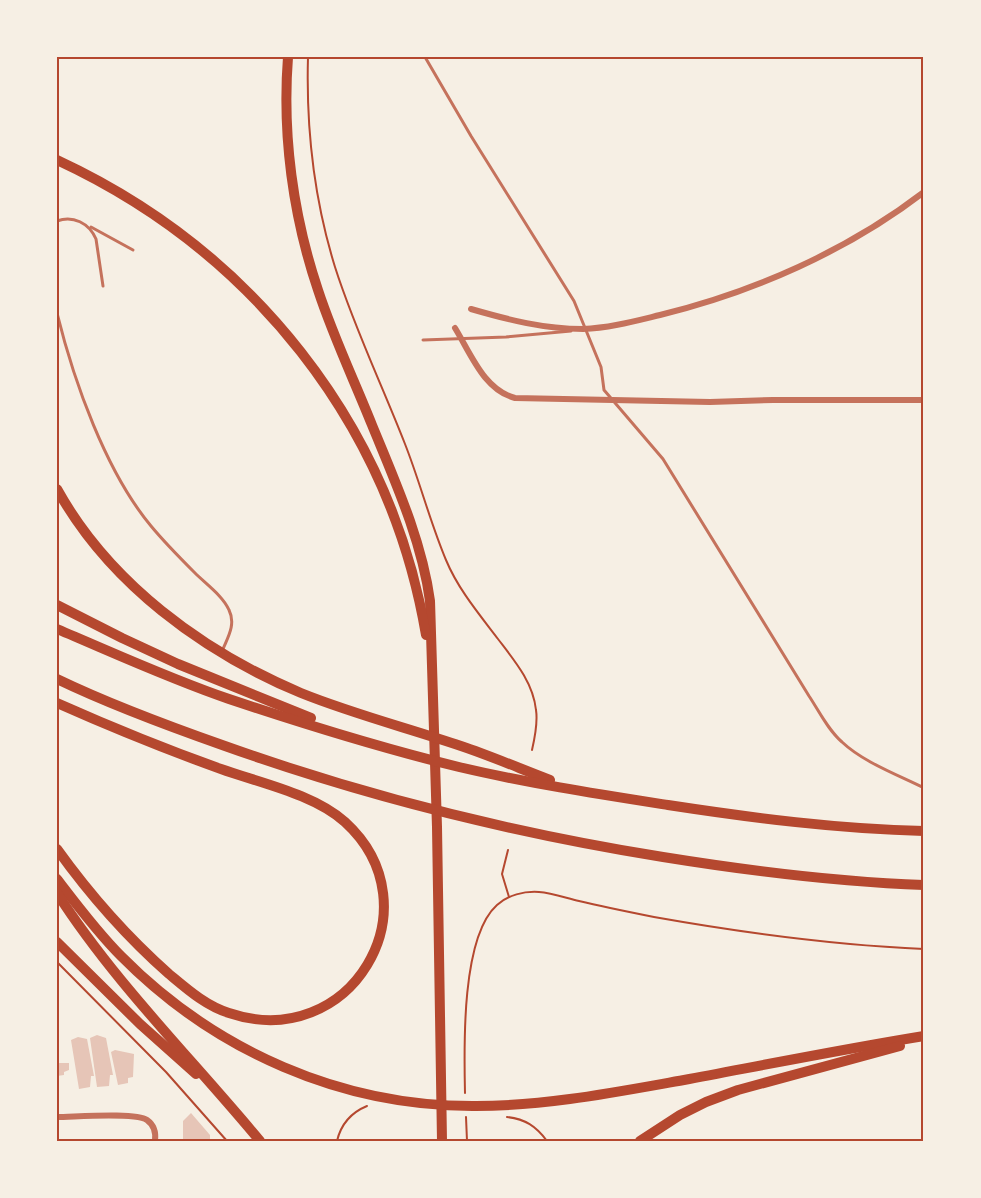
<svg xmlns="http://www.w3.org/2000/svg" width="981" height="1198" viewBox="0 0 981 1198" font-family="'Noto Sans',sans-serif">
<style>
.building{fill:#e6c5b7}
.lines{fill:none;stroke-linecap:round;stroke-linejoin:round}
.path{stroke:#b5482f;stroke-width:2}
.service{stroke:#c5725c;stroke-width:3}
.minor{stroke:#c5725c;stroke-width:6}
.motorway{stroke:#b5482f;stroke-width:10}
.neatline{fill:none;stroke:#b5482f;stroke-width:2}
</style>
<rect width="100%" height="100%" fill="#f6efe4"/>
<g class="building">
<polygon points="97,1035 106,1038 113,1075 110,1075 109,1086 97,1087 90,1038"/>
<polygon points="78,1037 87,1039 94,1076 91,1076 90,1087 79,1089 71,1040"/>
<polygon points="115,1050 134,1054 133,1077 128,1078 128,1083 118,1085 111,1052"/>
<polygon points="57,1063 69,1063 69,1070 64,1072 64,1075 57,1076"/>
<polygon points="191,1113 210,1135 210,1141 183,1141 183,1121"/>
</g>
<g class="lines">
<g class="path">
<path d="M308,57C306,128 314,199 335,267C354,327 382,385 405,444C420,482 430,522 446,560C458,589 479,614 498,639C514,660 533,682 536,710C538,723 535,737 532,750"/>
<polyline points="508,850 502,874 509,897"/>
<polyline points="57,962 166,1072 227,1141"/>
<path d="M465,1093C464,1048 461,937 497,905C508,895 524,891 539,892C552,893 566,898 579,901C604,907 629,912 654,917C744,933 833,945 924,949"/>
<polyline points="466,1117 467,1141"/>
<path d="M507,1117C525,1119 536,1126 547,1141"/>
<path d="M337,1141C341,1124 350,1113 367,1106"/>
</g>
<g class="service">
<path d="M425,57L471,136L574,301L601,367L604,390L663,459L809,696C819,711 828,730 842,742C863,762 898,775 924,788"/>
<path d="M57,221C73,215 89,223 96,239L103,286"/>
<polyline points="91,227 133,250"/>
<path d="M57,313C74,382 106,472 151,526C165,543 180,558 195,573C206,584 223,596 229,610C236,624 228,637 223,649"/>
<polyline points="423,340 506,337 571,331"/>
</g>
<g class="minor">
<path d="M471,309C509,320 544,329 583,329C609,328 635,321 660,315C754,292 847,251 924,192"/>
<path d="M455,328C471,354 484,390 515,398L710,402L773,400H924"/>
<path d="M57,1117C74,1117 136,1112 147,1120C154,1125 156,1133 155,1141"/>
</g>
<g class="motorway">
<path d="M288,57C282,135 293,216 318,290C333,336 354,380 372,425C395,481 422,541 430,601L437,827L442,1141"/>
<path d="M57,160C251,250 390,423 426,635"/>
<path d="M57,489C109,583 203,652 301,693C353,714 408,728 461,746C491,756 521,769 550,780"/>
<polyline points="57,605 122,638 178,664 311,718"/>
<path d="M57,629C114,653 170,679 229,699C304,724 381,748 459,767C527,783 598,794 668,805C753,818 838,829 924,831"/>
<path d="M57,679C111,705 168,726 225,746C368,797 514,833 663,857C750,871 836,882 924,885"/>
<path d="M57,703C111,727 165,749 221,769C260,783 314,794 345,822C438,907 350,1054 229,1013C206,1006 187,989 169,974C126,936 90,895 57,849"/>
<path d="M57,879C77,905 97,932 121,956C215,1051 342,1107 476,1106C546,1106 616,1092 684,1080C764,1065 844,1049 924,1036"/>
<path d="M57,893C114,982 193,1060 260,1141"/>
<polyline points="57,942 140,1024 196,1074"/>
<polyline points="640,1141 680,1115 706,1102 738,1090 900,1046"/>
</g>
</g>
<rect width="981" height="1198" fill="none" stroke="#f6efe4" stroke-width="117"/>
<rect x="58" y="58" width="864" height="1082" class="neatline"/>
</svg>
